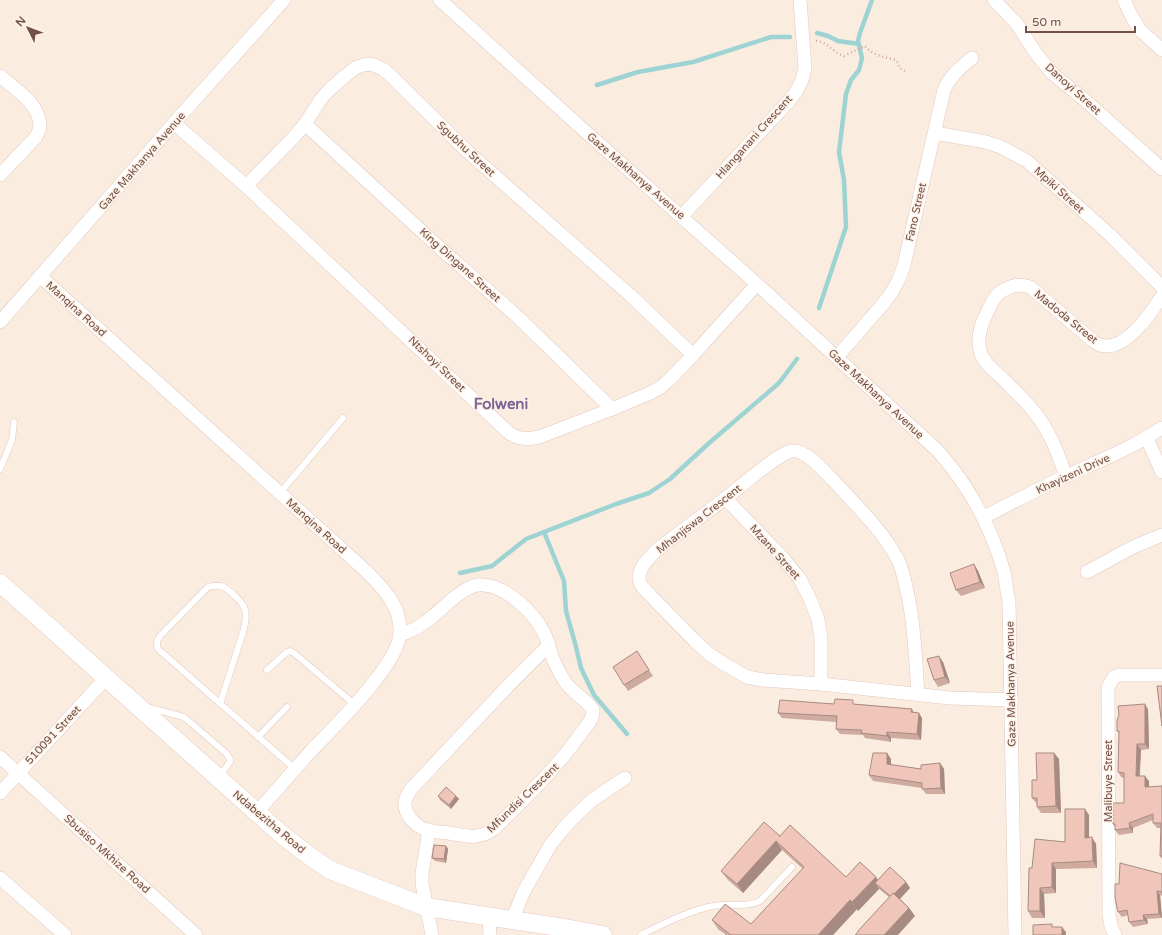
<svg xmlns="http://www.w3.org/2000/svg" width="1162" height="935" viewBox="0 0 1162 935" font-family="'Varela Round',sans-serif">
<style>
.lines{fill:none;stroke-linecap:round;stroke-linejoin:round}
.stream{stroke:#9dd4d3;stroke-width:4.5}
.lane-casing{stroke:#e0c9c0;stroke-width:7}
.street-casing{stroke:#e0c9c0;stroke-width:14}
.secondary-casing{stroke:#e5c9bd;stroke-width:19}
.path{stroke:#d3a99d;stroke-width:2.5;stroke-dasharray:1 3;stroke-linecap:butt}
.lane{stroke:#fff;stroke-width:6}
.street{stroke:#fff;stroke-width:13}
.secondary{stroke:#fff;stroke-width:18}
.wall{fill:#ceaa9f}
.shaded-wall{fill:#a78b82}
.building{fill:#efc6b9;stroke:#a78b82}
.labels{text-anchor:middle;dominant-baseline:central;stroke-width:3;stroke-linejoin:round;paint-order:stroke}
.street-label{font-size:11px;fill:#705049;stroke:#fef1e6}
.district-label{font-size:15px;font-weight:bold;fill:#7c6593;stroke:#fef1e6}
</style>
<rect width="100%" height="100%" fill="#fbece0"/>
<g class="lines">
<g class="stream">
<polyline points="817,33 828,36 838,41 859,44"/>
<polyline points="597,85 638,72 693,62 771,37 790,37"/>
<polyline points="819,308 846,227 844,180 839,152 846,94 851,80 859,70 862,58 858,41 860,33 872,0"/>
<polyline points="544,532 564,581 566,611 575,643 581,668 594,695 627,734"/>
<polyline points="460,573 492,566 526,539 616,504 649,493 670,479 708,444 779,383 797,359"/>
</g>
<g class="lane-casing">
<g id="lane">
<polyline points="0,469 12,440 14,422"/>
<polyline points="280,493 343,418"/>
<polyline points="267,670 287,652 290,651 294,653 354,704"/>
<path d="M220,704L244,629C245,623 247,616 245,610C244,603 228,588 221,586C216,585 213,586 208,587L160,636C157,641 156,643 158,649L295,769"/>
<polyline points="146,707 184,717 227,754 230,759 230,762 219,777"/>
<polyline points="258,737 287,707"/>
<path d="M641,935C662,924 684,913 708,907C713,906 718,905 723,905C736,904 748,907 760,901L792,867"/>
</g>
</g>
<g class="street-casing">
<g id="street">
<path d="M440,0L587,133L757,284L938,451C969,486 991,526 1004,572C1006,582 1007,592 1009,602L1015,935"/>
<polyline points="994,0 1017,24 1037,55 1053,74 1086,101 1162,169"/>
<polyline points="1124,0 1132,17 1140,30 1162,50"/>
<path d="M0,76C15,89 39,103 40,125C40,129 38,133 36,137L0,175"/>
<path d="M174,123L246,186L508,432C519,440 529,440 542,436L612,409L650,393L661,387L670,379L693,355L757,284"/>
<polyline points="305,124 440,248 519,318 612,409"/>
<polyline points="935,133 986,142 1001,147 1027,161 1109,234 1162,287"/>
<polyline points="246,186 293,138 305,124 321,99 330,89 344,77 355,68 363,65 371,64 383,69 391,76 468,152 630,295 693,355"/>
<polyline points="682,216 788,102 796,92 802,80 805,68 800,0"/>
<path d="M40,276L366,571C384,589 401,606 400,633C399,664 334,727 311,751C293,771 275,792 257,812"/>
<polyline points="0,322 174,123 284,0"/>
<path d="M837,357L883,304L892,292L899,279L904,265L944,90C950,76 960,68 972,58"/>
<polyline points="1147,439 1162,472"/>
<path d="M1066,476C1058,454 1050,431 1035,413C1026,401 1015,391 1004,380C997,373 988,367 983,358C976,345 979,329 985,317C989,309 992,299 999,293C1009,286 1018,283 1030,287L1092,340C1094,342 1097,344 1100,345C1124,353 1151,313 1162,296"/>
<polyline points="725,498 782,557 800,579 810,599 818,619 821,638 821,684"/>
<path d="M984,517C1011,503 1038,489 1066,476C1099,461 1132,448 1162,428"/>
<polyline points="1087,572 1133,547 1162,535"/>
<path d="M400,635C408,632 417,629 424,623C439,613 451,597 467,589C472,586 479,584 484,585C508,587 534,613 544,633C547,639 549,646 551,653C554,662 559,672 564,680C571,693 586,698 593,710C594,719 587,725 582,732C557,768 525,798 494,829C478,840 466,836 449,833C442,832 436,832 430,831C417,828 404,816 405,802C406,797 409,792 412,788L507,687L549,645"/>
<path d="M918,694C916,667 915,639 911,612C908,595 905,576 898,560C885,533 853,502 833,480C824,471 805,449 792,451C778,453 739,488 726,498C703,515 680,532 658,549C650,557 635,570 640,583C641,586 644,588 646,591L694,640L709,654L724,664L747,677L763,680L821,684L950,698L1012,700"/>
<polyline points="0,757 196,935"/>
<polyline points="0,793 106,678"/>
<polyline points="429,830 422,873 422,884 432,935"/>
<polyline points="0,878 65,935"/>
<polyline points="489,917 490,935"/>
<polyline points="512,920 524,891 551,844 559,834 570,821 592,800 625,778"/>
<polyline points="1115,935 1111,926 1109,914 1108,687 1114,677 1119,675 1162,675"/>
</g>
</g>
<g class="secondary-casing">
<polyline id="secondary" points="0,583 281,834 311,857 330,870 426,907 565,928 603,935"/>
</g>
<path class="path" d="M816,41C829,42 831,52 844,56L865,46C873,56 885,57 896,60L900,68L905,71"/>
<use href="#lane" class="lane"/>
<use href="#street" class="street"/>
<use href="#secondary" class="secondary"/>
</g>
<g class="wall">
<polygon points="974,564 978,571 985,588 961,596 956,590"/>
<polygon points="637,651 653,676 628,691 624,685"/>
<polygon points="943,662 950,683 938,687 934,680"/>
<polygon points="834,704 856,704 912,709 914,712 922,718 921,740 891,738 891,742 865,738 863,735 840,734 836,729 836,722 782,718 778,713"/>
<polygon points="1148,709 1149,749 1141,750 1140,776 1149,781 1149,787 1162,786 1162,859 1160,856 1161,828 1157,828 1153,823 1153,820 1133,828 1133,833 1119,835 1115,830 1115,827 1113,824 1124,803 1124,778 1121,777 1118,772 1119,733 1117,731"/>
<polygon points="887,753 891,759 891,765 921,769 940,763 944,769 945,794 926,794 922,788 873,781 869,775"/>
<polygon points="1054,753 1059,759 1061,813 1041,813 1037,807 1037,804 1032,798 1037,780"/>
<polygon points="438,796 456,796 459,799 451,809 440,800"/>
<polygon points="1089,815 1089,837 1096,844 1097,868 1056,869 1056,893 1044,894 1045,918 1032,918 1028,911 1032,868 1065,842"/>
<polygon points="780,836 846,877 878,880 906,882 910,888 900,899 909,908 915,916 889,897 879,889 858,911 857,909 833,935 726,935 718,929 712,920 751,924 803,869 782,850 743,893 728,880 721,871"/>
<polygon points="446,846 448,849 446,863 435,861 432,858"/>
<polygon points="1162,874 1162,896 1160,895 1162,918 1147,919 1148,924 1133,927 1129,922 1128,915 1122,917 1118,912 1119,884"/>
</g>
<g class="shaded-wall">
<polygon points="974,564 978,571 985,588 980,582"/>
<polygon points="939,656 943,662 950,683 945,677"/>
<polygon points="1145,704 1148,709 1149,749 1145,744"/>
<polygon points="919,713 922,718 921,740 917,734"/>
<polygon points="887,732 891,738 891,742 887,736"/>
<polygon points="1137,744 1141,750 1139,781 1136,776"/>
<polygon points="887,753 891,759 891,770 887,764"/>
<polygon points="1054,753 1059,759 1061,813 1056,806"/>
<polygon points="940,763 944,769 945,794 941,788"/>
<polygon points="1145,776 1149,781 1149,792 1145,787"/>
<polygon points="456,796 459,799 451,809 449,805"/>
<polygon points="1085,809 1089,815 1089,844 1085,838"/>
<polygon points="1129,823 1133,828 1133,833 1130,828"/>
<polygon points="1092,837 1096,844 1097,868 1093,861"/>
<polygon points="776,841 782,850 743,893 737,884"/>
<polygon points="446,846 448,849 446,863 444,859"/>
<polygon points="1052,863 1056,869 1056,893 1052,887"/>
<polygon points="876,877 882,886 875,883 879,889 858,911 852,902"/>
<polygon points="906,882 910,888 895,904 891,897"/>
<polygon points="1040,888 1044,894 1045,918 1040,911"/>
<polygon points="1157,891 1160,895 1162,918 1159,914"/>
<polygon points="850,900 857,909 833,935 818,935"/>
<polygon points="909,908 915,916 898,935 884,935"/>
<polygon points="1143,915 1147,919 1148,924 1144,920"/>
<polygon points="1062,927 1066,932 1066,935 1062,935"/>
</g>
<g class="building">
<polygon points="974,564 980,582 956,590 950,573"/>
<polygon points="637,651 649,670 624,685 613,667"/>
<polygon points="939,656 945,677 934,680 927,659"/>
<polygon points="1157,686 1162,686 1162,726"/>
<polygon points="835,699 853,700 853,704 912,709 911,712 919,713 917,734 887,732 887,736 861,733 862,730 836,729 837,716 778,713 780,700 834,704"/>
<polygon points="1145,704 1145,744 1137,744 1136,776 1145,776 1145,787 1162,786 1162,856 1160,856 1161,823 1153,823 1153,814 1129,823 1130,828 1115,830 1115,824 1113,824 1113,803 1124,803 1124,773 1118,772 1119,731 1117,731 1117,720 1119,715 1118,706"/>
<polygon points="873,753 887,753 887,764 921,769 921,765 940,763 941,788 922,789 922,783 869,775"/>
<polygon points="1036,753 1054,753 1056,806 1037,807 1037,798 1032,798 1032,780 1037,780"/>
<polygon points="446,787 456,796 449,805 438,796"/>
<polygon points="1065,809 1085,809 1085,838 1092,837 1093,861 1052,863 1052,887 1040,888 1040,911 1028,911 1029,868 1032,868 1035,839 1065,842"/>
<polygon points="764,822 780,836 779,837 790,825 846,877 860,862 876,877 852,902 850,900 818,935 731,935 712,920 725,904 751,924 804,867 776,841 737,884 721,871"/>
<polygon points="434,845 446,846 444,859 432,858"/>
<polygon points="1120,863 1162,874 1162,892 1157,891 1159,914 1143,915 1144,920 1129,922 1127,910 1118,912 1115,898 1115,884 1119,884"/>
<polygon points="890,867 906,882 894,894 893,893 890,896 875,883"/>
<polygon points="893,893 909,908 884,935 855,935 858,932 858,931"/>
<polygon points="1052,924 1052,927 1062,927 1062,935 1033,935 1033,925"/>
</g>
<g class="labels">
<g class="street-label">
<text transform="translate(1073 89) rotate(42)">Danoyi Street</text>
<text transform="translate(754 137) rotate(-48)">Hlanganani Crescent</text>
<text transform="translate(466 149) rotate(43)">Sgubhu Street</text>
<text transform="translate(142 161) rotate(-49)">Gaze Makhanya Avenue</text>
<text transform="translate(636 176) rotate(41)">Gaze Makhanya Avenue</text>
<text transform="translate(1059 190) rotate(42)">Mpiki Street</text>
<text transform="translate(916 212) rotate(-77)">Fano Street</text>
<text transform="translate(460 265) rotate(42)">King Dingane Street</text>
<text transform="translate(76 309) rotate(42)">Manqina Road</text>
<text transform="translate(1066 317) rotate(39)">Madoda Street</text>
<text transform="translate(437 364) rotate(44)">Ntshoyi Street</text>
<text transform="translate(876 394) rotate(43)">Gaze Makhanya Avenue</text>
<text transform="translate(1073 474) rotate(-25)">Khayizeni Drive</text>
<text transform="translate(699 519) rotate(-38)">Mhanjiswa Crescent</text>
<text transform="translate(316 526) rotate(42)">Manqina Road</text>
<text transform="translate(775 552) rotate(48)">Mzane Street</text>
<text transform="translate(1011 684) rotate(-91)">Gaze Makhanya Avenue</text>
<text transform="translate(53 735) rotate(-47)">510091 Street</text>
<text transform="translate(1108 781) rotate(-90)">Malibuye Street</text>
<text transform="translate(523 798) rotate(-44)">Mfundisi Crescent</text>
<text transform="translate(269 822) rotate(40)">Ndabezitha Road</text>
<text transform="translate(107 854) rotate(42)">Sbusiso Mkhize Road</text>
</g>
<g class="district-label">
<text x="501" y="404">Folweni</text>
</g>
</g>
<g transform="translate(28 28) rotate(312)" stroke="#fef1e6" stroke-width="3" paint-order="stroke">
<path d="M0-3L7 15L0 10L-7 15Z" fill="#705049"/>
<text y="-6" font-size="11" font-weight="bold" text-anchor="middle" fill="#705049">N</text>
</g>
<path d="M1026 26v6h109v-6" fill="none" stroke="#705049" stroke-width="2"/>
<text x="1032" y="26" font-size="12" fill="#705049" stroke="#fef1e6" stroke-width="3" paint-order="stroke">50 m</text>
</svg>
